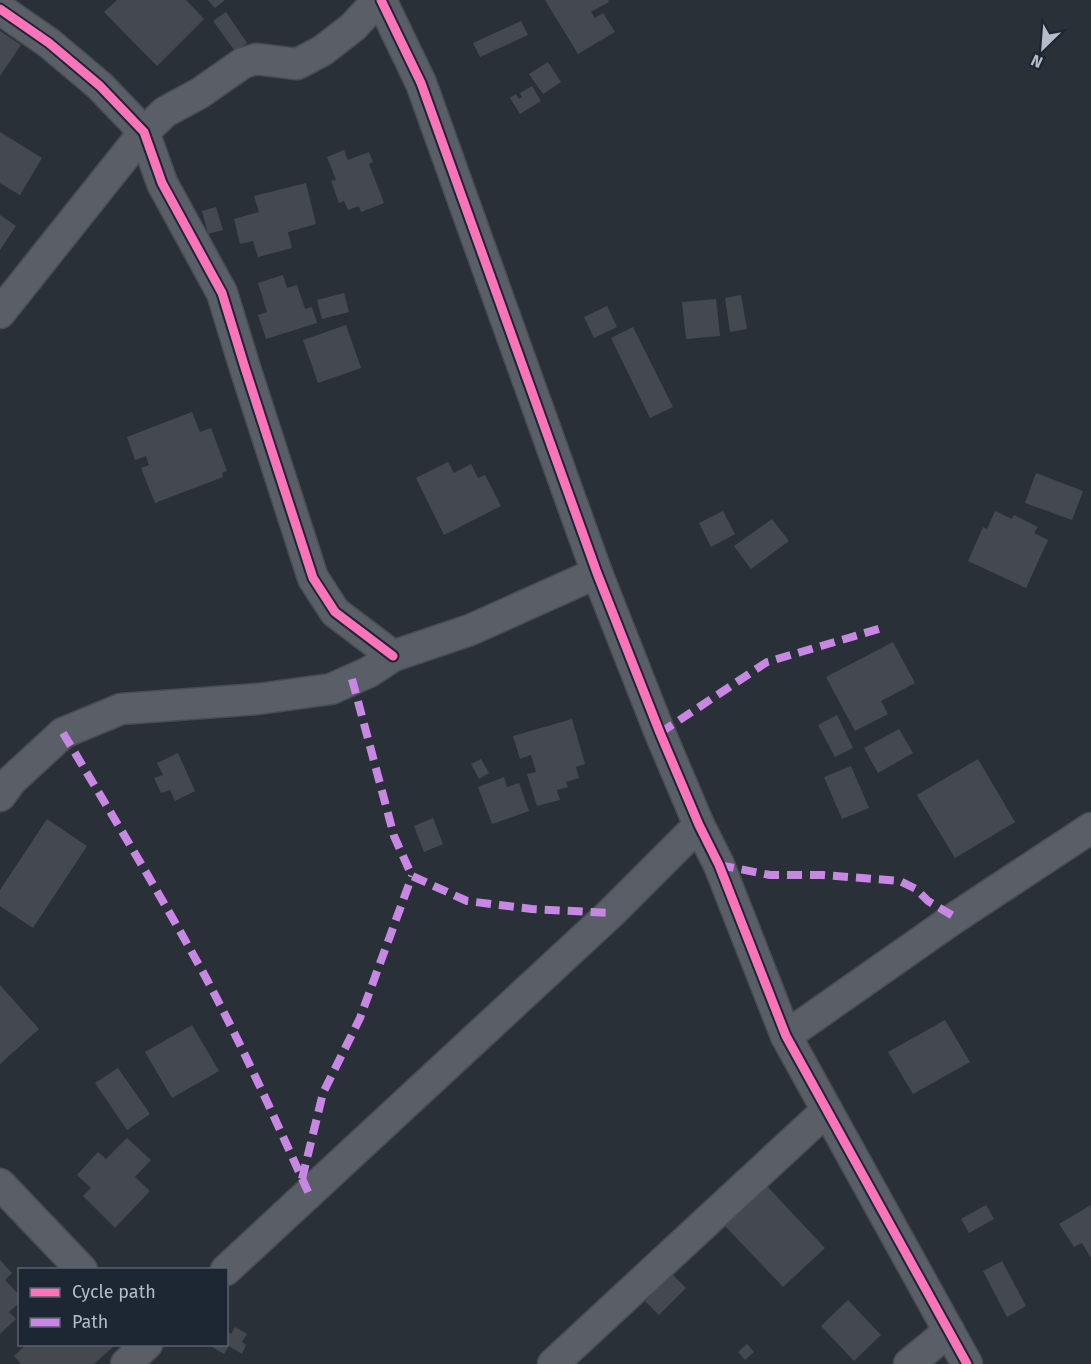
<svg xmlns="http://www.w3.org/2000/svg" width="1091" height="1364" viewBox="0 0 1091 1364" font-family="'Fira Sans',sans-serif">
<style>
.building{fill:#444950}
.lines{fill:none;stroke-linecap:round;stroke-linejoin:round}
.minor-casing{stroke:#484c53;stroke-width:33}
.minor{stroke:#5a5e66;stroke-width:30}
.quiet{stroke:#c787e3;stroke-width:8;stroke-dasharray:15 8;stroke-linecap:butt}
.cycleway-casing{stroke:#1d2633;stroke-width:13}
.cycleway{stroke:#fb73b8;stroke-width:9}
</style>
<rect width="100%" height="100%" fill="#2a3038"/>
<g class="building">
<polygon points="117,0 186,0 204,19 157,66 104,12"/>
<polygon points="208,0 225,0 215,8"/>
<polygon points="545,0 608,0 609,2 591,12 595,18 603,13 615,32 578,54"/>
<polygon points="226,12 247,43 235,51 213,21"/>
<polygon points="521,21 528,35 480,57 473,43"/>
<polygon points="0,31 21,45 0,76"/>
<polygon points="548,62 561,82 543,94 529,74"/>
<polygon points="532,86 541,101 520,114 510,98 516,94 519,99 522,97 520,93"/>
<polygon points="0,132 42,158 20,195 0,183"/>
<polygon points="344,150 348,160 369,152 373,162 369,164 384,203 361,212 359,206 348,210 344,201 339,203 331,181 336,180 327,157"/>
<polygon points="306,183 316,224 288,232 292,248 258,257 253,241 240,244 234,219 259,212 254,196"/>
<polygon points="216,207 223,230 208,234 202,211"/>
<polygon points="0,215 16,226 0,250"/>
<polygon points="283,275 287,288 297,285 305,309 312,307 317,323 266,339 258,315 267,312 258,283"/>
<polygon points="344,293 349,312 322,319 317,300"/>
<polygon points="741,295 747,329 730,332 725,298"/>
<polygon points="716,299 720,336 686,339 682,302"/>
<polygon points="607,306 617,327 594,338 584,317"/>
<polygon points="346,325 361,368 318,383 303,340"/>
<polygon points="633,327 673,407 650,418 611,338"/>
<polygon points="192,412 200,432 211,428 227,471 222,473 223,477 155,503 141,468 149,465 146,456 135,460 127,437"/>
<polygon points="448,462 454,473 471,464 478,478 485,475 501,506 444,535 416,478"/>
<polygon points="1036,473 1083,491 1072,520 1025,503"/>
<polygon points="723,511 735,534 711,547 699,523"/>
<polygon points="995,511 1012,519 1014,515 1038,527 1034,533 1048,540 1026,588 968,561 983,527 987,529"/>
<polygon points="772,519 789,541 751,569 734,546"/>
<polygon points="893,642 915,683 881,701 888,714 855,731 826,677"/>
<polygon points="837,715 853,748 835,757 818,725"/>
<polygon points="572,719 585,764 576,767 579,778 566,782 568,787 557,790 560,800 537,806 527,774 536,772 531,755 520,759 513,736"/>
<polygon points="899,729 913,753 878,773 864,748"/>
<polygon points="178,753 195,791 175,801 170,790 161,793 154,778 163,775 157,763"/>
<polygon points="481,759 489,773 479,779 471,764"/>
<polygon points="978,759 1015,822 955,858 917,795"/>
<polygon points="851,766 869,808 842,819 824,777"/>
<polygon points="504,777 507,787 519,783 529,811 492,824 478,787"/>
<polygon points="433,818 443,844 424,852 414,826"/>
<polygon points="47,819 87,846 33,928 0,906 0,890"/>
<polygon points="0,985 39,1029 0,1064"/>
<polygon points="945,1020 970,1062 913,1094 888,1052"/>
<polygon points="192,1025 219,1071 172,1098 145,1052"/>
<polygon points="118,1068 150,1114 127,1130 95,1083"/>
<polygon points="127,1138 151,1160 135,1177 150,1191 115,1228 83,1196 91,1188 77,1175 98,1152 106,1159"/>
<polygon points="765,1184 825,1248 783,1287 723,1224"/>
<polygon points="986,1205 994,1219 969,1233 961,1219"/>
<polygon points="1091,1205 1091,1258 1082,1243 1074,1247 1059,1224"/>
<polygon points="0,1260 12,1273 5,1280 20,1296 20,1302 9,1312 16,1319 0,1334"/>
<polygon points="1002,1261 1026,1306 1007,1317 983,1271"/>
<polygon points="672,1274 686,1288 659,1315 645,1301"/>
<polygon points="848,1300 881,1335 854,1361 821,1326"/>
<polygon points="235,1327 247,1334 242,1342 246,1345 242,1354 229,1346 224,1354 207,1344 226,1344 226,1331 231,1334"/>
<polygon points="27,1344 113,1344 114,1346 94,1364 21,1364 14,1356"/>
<polygon points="747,1344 754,1352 745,1360 738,1352"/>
</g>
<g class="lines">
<g class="minor-casing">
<g id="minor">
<polyline points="381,0 421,83 597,573 660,733 699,825 719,865 786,1036 967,1364"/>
<polyline points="0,9 49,43 100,86 144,132 162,183 222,293 245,368 313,578 335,612 393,656"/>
<polyline points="0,313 144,132 165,112 200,93 243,63 256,59 297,64 322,51 353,27 378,0"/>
<polyline points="0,796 12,780 63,733 121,709 258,699 331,689 369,672 393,656 470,630 597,573"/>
<polyline points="786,1036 953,919 1091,828"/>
<polyline points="0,1184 82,1270"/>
<polyline points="226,1270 611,913 699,825"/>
<polyline points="126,1364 147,1344"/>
<polyline points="553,1364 827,1110"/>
<polyline points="909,1364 949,1331"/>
</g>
</g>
<use href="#minor" class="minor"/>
<g class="quiet">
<polyline points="352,679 394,836 412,876 467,901 532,909 611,913"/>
<path d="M63,733C111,813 160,894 205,976C243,1047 276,1121 309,1194"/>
<polyline points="660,733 767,662 882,628"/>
<polyline points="719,865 770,875 823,875 900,881 916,889 928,901 955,917"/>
<polyline points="302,1179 323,1093 360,1018 412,876"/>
</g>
<g class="cycleway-casing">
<g id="cycleway">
<polyline points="381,0 421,83 597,573 660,733 699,825 719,865 786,1036 967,1364"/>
<polyline points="0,9 49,43 100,86 144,132 162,183 222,293 245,368 313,578 335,612 393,656"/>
</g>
</g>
<use href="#cycleway" class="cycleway"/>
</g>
<rect x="18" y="1268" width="210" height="78" fill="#1d2633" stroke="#59626f" stroke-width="1.5"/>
<rect x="30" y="1288" width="30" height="9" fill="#fb73b8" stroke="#59626f" stroke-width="1.5"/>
<text x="72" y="1298" font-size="18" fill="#b4bcc9">Cycle path</text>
<rect x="30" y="1318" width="30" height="9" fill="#c787e3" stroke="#59626f" stroke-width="1.5"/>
<text x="72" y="1328" font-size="18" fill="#b4bcc9">Path</text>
<g transform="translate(1043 48) rotate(205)" stroke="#1d2633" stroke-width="4.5" paint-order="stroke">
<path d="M0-4.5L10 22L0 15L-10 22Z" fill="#b4bcc9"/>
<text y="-9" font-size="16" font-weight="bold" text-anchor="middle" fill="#b4bcc9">N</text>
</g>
</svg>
